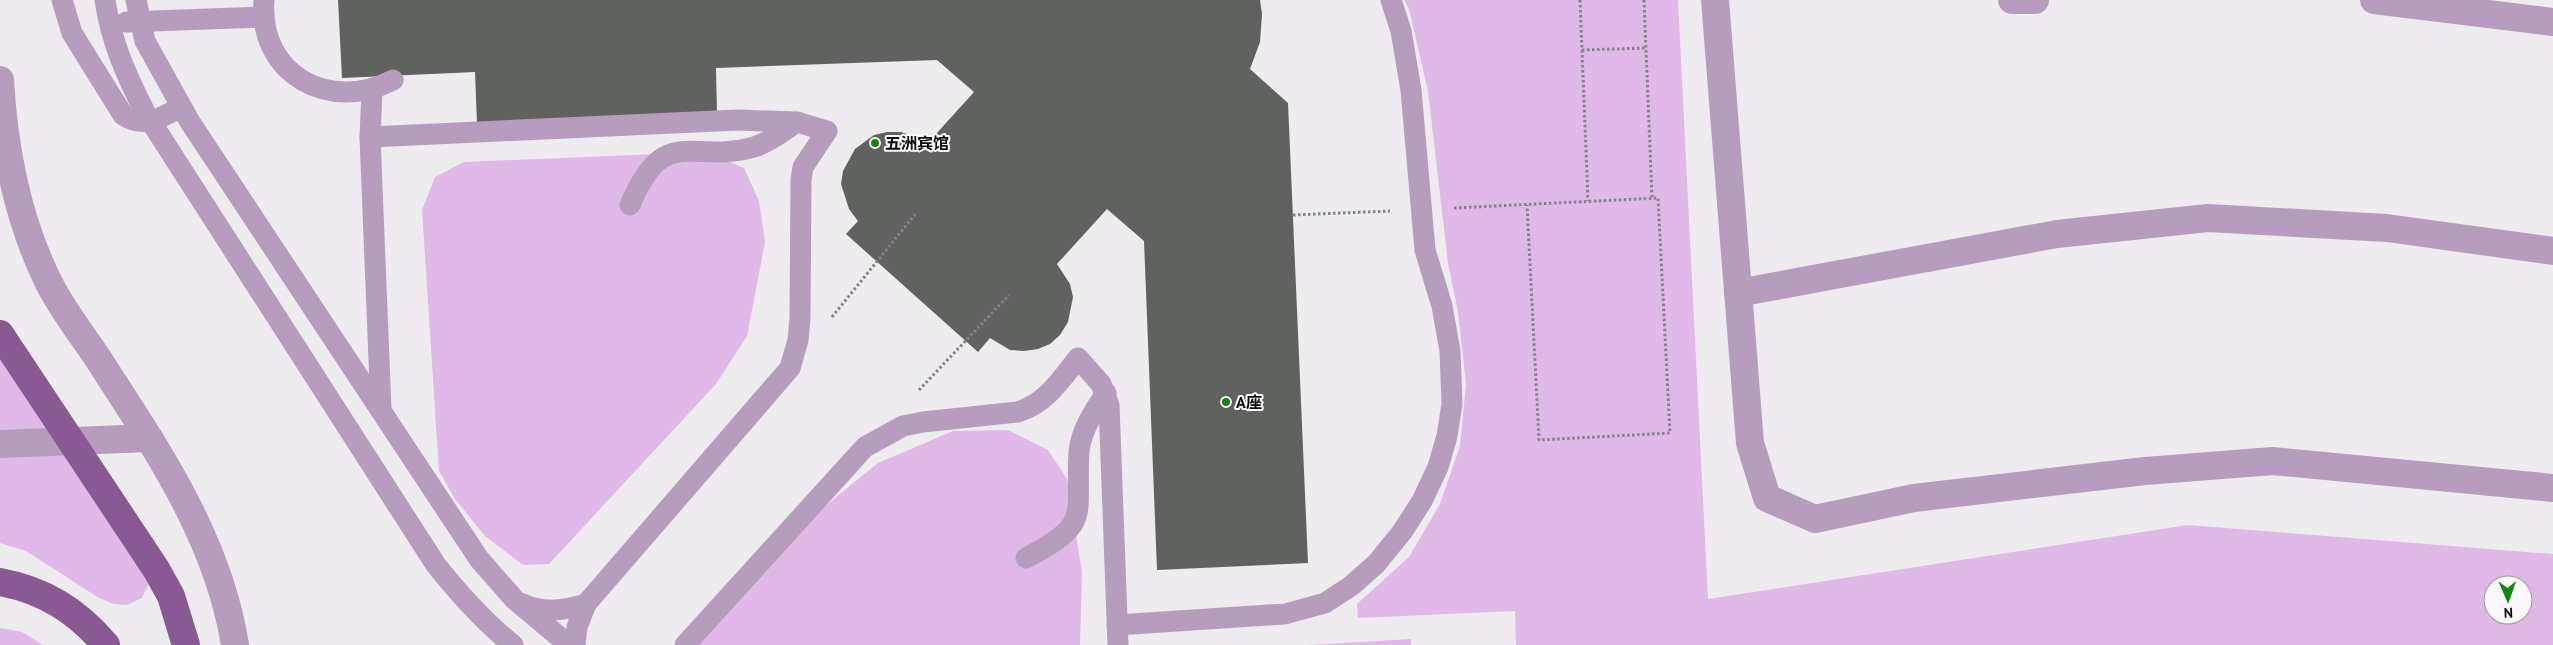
<svg xmlns="http://www.w3.org/2000/svg" width="2553" height="645" viewBox="0 0 2553 645" font-family="'PT Sans','Noto Sans SC',sans-serif">
<style>
.green{fill:#e0b9e8;fill-rule:evenodd}
.building{fill:#5f625f}
.lines{fill:none;stroke-linecap:round;stroke-linejoin:round}
.path{stroke:#848285;stroke-width:3;stroke-dasharray:2.5 2.5;stroke-linecap:butt}
.service{stroke:#b79dbd;stroke-width:21}
.minor{stroke:#b79dbd;stroke-width:28}
.primary{stroke:#885992;stroke-width:28}
.poi-dot{fill:#11890d;stroke:#fcf9fc;stroke-width:2}
.labels{text-anchor:middle;dominant-baseline:central;stroke-width:4;stroke-linejoin:round;paint-order:stroke}
.poi-label{font-size:16px;font-weight:bold;fill:#0c0b0c;stroke:#fcf9fc;text-anchor:start}
</style>
<rect width="100%" height="100%" fill="#eeecef"/>
<g class="green">
<path d="M1404,0H1678L1708,599L2188,525L2553,554V645H1516L1515,611L1358,618L1357,604L1409,557L1440,504L1460,446L1466,384L1458,312L1448,263L1428,91L1409,9ZM2493,585H2523V615H2493Z"/>
<polygon points="705,152 744,168 759,201 765,242 747,336 716,384 549,564 523,565 485,536 455,499 439,471 422,210 435,177 464,162"/>
<polygon points="0,357 145,571 148,585 142,598 127,605 114,604 99,598 26,551 0,543"/>
<polygon points="1008,430 1048,450 1067,479 1082,572 1080,645 698,645 814,515 878,463 953,431"/>
<polygon points="0,628 22,632 43,645 0,645"/>
<polygon points="1411,639 1411,645 1309,645"/>
</g>
<polygon class="building" points="338,0 1260,0 1262,14 1260,42 1250,69 1288,103 1308,563 1157,570 1144,241 1107,209 1057,264 1070,284 1073,297 1068,322 1060,335 1050,344 1038,349 1024,351 1010,350 990,338 978,352 846,234 858,221 849,209 841,184 843,171 855,149 874,135 887,132 901,132 915,137 927,144 974,92 937,60 716,68 717,115 477,124 475,72 342,78"/>
<g class="lines">
<g class="path">
<polyline points="1580,0 1588,201"/>
<polyline points="1644,0 1652,198"/>
<polyline points="1582,50 1646,48"/>
<polyline points="1454,208 1658,198 1670,433 1539,440 1527,205"/>
<polyline points="1293,215 1390,211"/>
<polyline points="832,317 917,212"/>
<polyline points="919,390 1009,295"/>
</g>
<g class="service">
<path d="M62,0L72,33L123,115C144,129 161,118 181,107"/>
<path d="M105,0C111,42 127,77 146,114L436,565C460,595 483,621 513,645"/>
<polyline points="136,0 145,41 190,122 479,559 515,600 569,645"/>
<path d="M264,0C258,75 330,113 393,80"/>
<polyline points="126,22 264,17"/>
<polyline points="372,90 370,137 381,409"/>
<polyline points="370,137 738,120 797,122 827,131 803,167 801,180 800,318 798,340 790,368 586,604 577,627 575,645"/>
<path d="M630,205C665,122 691,165 754,147C770,142 783,131 797,122"/>
<path d="M1026,558C1093,523 1075,517 1079,452C1081,430 1094,411 1106,393"/>
<path d="M523,604C544,614 565,610 586,604"/>
<polyline points="1117,625 1285,614 1325,603 1351,586 1376,564 1402,532 1422,501 1438,467 1447,436 1452,404 1450,351 1442,306 1425,250 1411,90 1401,31 1391,0"/>
<path d="M685,645L865,447L903,426L923,422L1018,412C1046,403 1061,380 1078,358L1101,384L1109,405L1118,645"/>
</g>
<g class="minor">
<polyline points="1715,0 1750,443 1767,498 1815,519 1914,498 2145,471 2273,461 2553,488"/>
<polyline points="2012,0 2035,0"/>
<polyline points="2374,0 2553,22"/>
<path d="M0,80C4,150 17,218 48,281C61,308 81,333 97,357C155,447 218,537 235,645"/>
<polyline points="1738,293 2057,234 2208,218 2387,228 2553,251"/>
<polyline points="0,444 149,438"/>
</g>
<g class="primary">
<polyline points="0,334 156,569 171,596 186,645"/>
<path d="M0,582C44,590 77,611 106,645"/>
</g>
</g>
<g class="poi-dot">
<circle cx="875" cy="143" r="5"/>
<circle cx="1226" cy="402" r="5"/>
</g>
<g class="labels">
<g class="poi-label">
<text x="885" y="143">五洲宾馆</text>
<text x="1236" y="402">A座</text>
</g>
</g>
<g transform="translate(2508 600) rotate(178)"><circle r="24" fill="#fcf9fc" stroke="#9c9a9c"/>
<path d="M0-4L9 19L0 12L-9 19Z" fill="#11890d"/>
<text y="-8" font-size="14" font-weight="bold" text-anchor="middle" fill="#0c0b0c">N</text>
</g>
</svg>
